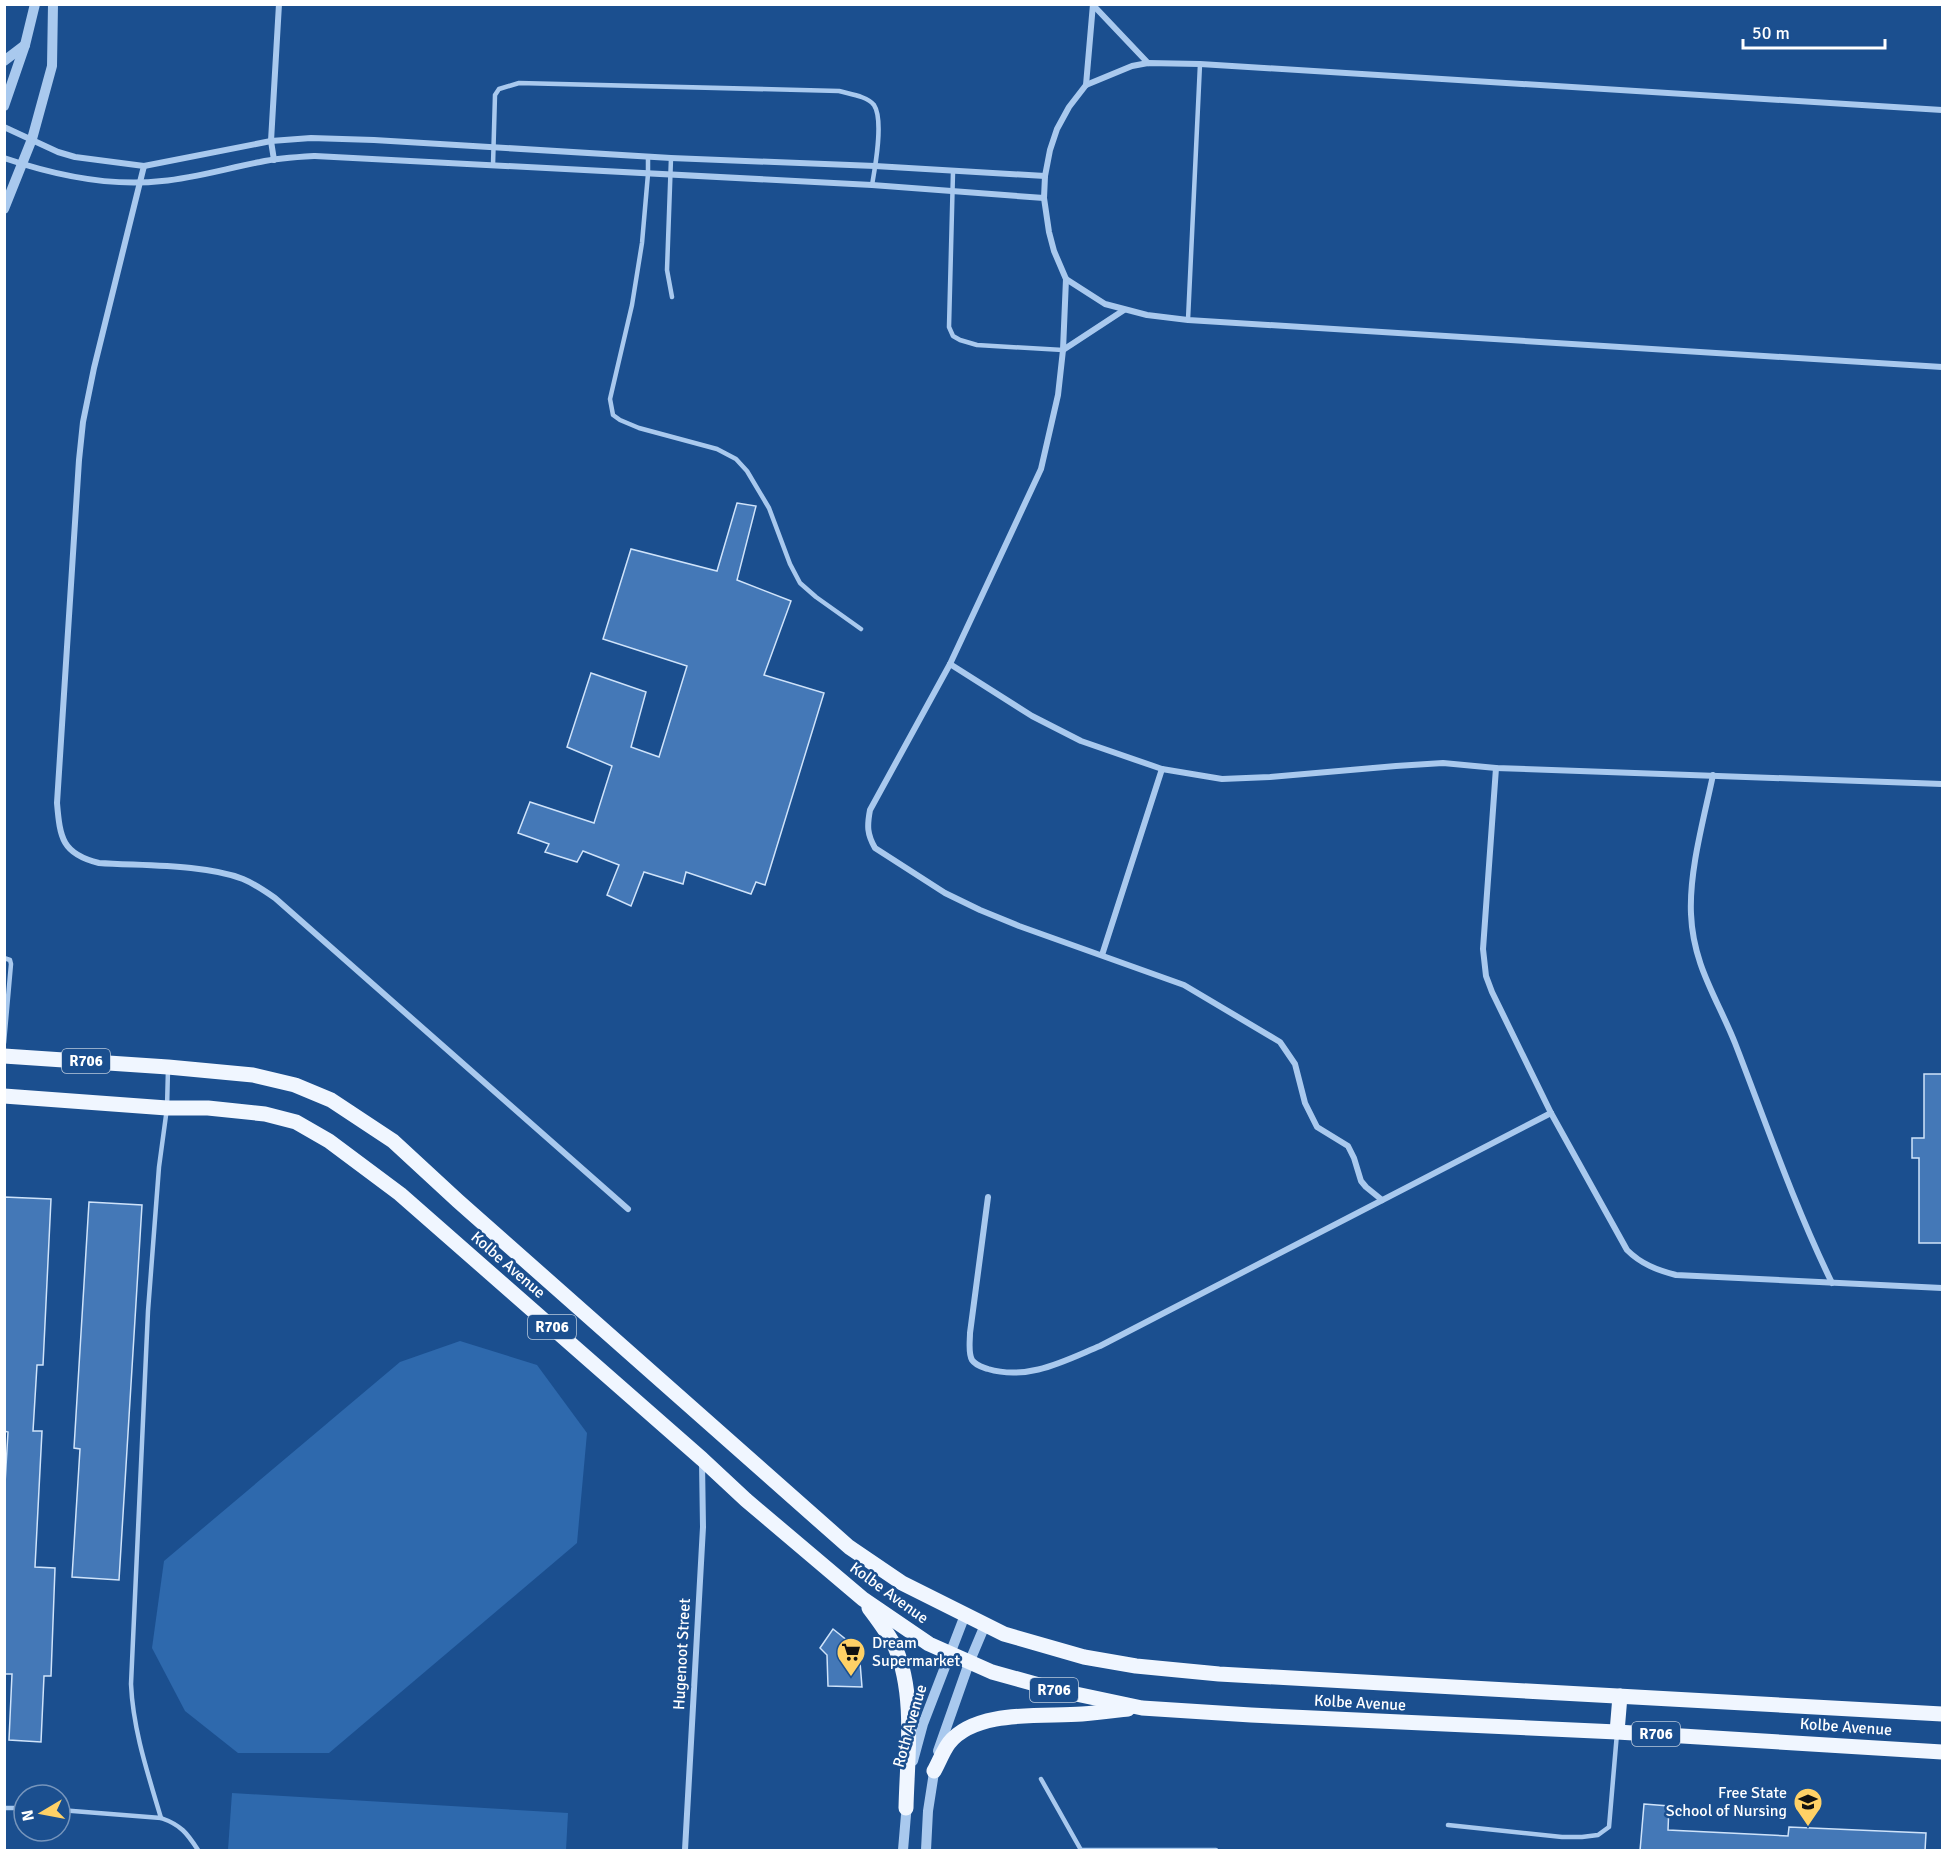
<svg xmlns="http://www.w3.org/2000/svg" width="1947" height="1855" viewBox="0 0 1947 1855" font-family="Signika,sans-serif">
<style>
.green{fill:#2e69ad}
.building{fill:#4478b7;stroke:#cfe3fa;stroke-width:1.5}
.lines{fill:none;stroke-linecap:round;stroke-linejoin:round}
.service{stroke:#a9c9ee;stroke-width:4.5}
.minor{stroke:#a9c9ee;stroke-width:6}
.tertiary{stroke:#a9c9ee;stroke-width:10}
.primary{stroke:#f0f6ff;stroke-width:15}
.labels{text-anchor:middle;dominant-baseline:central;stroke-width:5;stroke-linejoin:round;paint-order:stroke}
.shield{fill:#1b4f8f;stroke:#bbcadd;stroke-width:1.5}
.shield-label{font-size:15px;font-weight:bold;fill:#fff}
.street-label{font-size:16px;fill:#fff;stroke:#1b4f8f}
.poi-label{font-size:16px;fill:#fff;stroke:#1b4f8f;text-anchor:start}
</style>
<rect width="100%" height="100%" fill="#1b4f8f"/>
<g class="green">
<polygon points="460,1341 537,1365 587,1433 577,1543 329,1753 238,1753 185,1711 152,1648 164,1561 400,1362"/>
<polygon points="232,1793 568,1813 566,1850 228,1850"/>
</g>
<g class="building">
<polygon points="737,503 756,506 737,580 791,601 764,675 824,693 765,885 756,882 751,894 686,872 683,884 644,872 631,906 607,895 619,865 583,851 577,862 545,852 549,844 518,833 530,802 594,823 612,766 567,747 591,673 646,692 631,747 659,757 687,666 603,639 631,549 717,571"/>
<polygon points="1924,1074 1942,1074 1942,1243 1919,1243 1919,1158 1912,1158 1912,1138 1924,1138"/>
<polygon points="4,1197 51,1199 43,1365 37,1365 33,1431 42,1431 35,1567 55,1568 51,1676 44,1676 41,1742 9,1740 12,1674 4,1674 4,1501 8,1432 4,1431"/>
<polygon points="89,1202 142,1205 119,1580 72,1577 80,1449 74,1448"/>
<polygon points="833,1629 859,1650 862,1687 828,1686 827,1655 820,1648"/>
<polygon points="1644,1804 1669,1806 1668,1830 1788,1836 1789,1827 1926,1833 1925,1851 1640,1851"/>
</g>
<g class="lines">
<g class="service">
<polyline points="648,157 648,174 642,243 632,305 610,399 613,415 620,420 639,428 717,449 736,459 747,471 769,508 790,564 800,583 816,597 861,629"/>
<polyline points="671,158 667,270 672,297"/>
<path d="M493,165L495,95L499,89L519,83L839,91C849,94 867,96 874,105C884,120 875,168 872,185"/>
<polyline points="953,172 949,327 953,336 960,340 977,345 1063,350"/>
<polyline points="1188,320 1200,64"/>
<polyline points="4,958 10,960 11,964 4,1043"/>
<polyline points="1041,1779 1081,1850"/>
<polyline points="4,1808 24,1808"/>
<path d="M60,1810L161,1818C181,1825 187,1833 198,1850"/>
<path d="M161,1818C148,1774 133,1730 131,1684L148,1311L159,1167L167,1108L168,1069"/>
<polyline points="1448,1825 1562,1837 1582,1837 1598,1835 1609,1827 1617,1733"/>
<polyline points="1081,1850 1216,1850"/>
</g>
<g class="minor">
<polyline points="1093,5 1148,63"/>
<polyline points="1086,85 1093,4"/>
<polyline points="1942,110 1200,64 1148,63 1132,66 1086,85 1069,107 1057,129 1050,150 1045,176 1044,198 1049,232 1054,251 1066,279 1105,304 1147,315 1188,320 1942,367"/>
<polyline points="4,127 58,152 75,157 144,166 271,141 311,138 374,140 671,158 875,166 1045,176"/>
<path d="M4,158C54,175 110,187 162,181C195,178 228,168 260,162C278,158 297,157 315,156L872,185L1044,198"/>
<polyline points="274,160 271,141 279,4"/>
<path d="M144,166L94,368L83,422L79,460L57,803C60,838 62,854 99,863C142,866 204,864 243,879C255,884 265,891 275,898L628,1209"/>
<path d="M1066,279L1063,350L1058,395L1041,469L950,664L870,810C867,826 867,834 875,848L945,893L980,910L1019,926L1184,985L1280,1042L1295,1064L1305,1103L1317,1127L1348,1146L1354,1158L1361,1181L1366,1187L1382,1200"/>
<polyline points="1063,350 1124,310"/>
<polyline points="950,664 1032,716 1081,741 1162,769 1222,779 1270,777 1396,766 1443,763 1496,768 1942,784"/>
<path d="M1496,768L1483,949L1486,976L1492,992L1551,1113L1627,1250C1641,1264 1657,1270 1676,1275L1942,1288"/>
<path d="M1713,775C1704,818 1689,871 1691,914C1693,965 1717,998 1735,1043C1766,1123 1794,1205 1832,1283"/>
<polyline points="1102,955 1162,769"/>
<path d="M988,1197L970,1333C970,1341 968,1353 972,1360C976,1366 983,1367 988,1369C1028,1381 1064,1361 1100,1346L1551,1113"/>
<polyline points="685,1850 703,1527 702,1462"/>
</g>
<g class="tertiary">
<polyline points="4,61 25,45"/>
<polyline points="4,106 25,45 35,4"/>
<polyline points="4,209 32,139 52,66 53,4"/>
<polyline points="938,1751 969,1663 985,1625"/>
<polyline points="913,1761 923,1724 965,1615"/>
<polyline points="903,1850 907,1803"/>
<polyline points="926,1850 928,1811 935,1766"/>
</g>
<g class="primary">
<polyline points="4,1056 168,1067 253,1075 295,1085 331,1100 393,1141 458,1201 849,1547 902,1583 1004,1634 1084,1657 1136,1666 1219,1674 1942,1714"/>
<polyline points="4,1096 167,1108 208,1108 265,1114 296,1122 329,1141 400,1194 702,1459 746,1500 863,1599 929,1644 992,1672 1057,1690 1142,1708 1251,1715 1617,1732 1942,1752"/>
<path d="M869,1608C878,1620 888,1633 895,1647C916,1694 907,1758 906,1808"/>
<polyline points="1617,1732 1620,1696"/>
<path d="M934,1771C939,1762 943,1751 949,1743C976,1709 1043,1717 1082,1714C1097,1713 1112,1711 1128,1709"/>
</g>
</g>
<defs>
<g id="supermarket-pin" transform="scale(1.5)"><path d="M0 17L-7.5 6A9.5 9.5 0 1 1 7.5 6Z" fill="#ffd166" stroke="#1b4f8f"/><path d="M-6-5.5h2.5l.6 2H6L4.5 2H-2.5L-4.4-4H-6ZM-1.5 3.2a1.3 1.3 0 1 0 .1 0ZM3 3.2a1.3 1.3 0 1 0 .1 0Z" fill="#111"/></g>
<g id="school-pin" transform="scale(1.5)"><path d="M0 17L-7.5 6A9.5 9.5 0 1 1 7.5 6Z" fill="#ffd166" stroke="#1b4f8f"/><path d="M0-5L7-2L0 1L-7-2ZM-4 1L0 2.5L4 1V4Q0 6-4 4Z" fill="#111"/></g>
</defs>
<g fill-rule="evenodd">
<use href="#supermarket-pin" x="851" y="1652"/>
<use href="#school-pin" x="1808" y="1802"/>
</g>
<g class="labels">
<g class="shield">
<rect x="62" y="1049" width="48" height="24" rx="4.5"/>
<rect x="528" y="1315" width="48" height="24" rx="4.5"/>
<rect x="1030" y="1678" width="48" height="24" rx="4.5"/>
<rect x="1632" y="1722" width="48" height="24" rx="4.5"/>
</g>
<g class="shield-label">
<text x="86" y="1061">R706</text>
<text x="552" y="1327">R706</text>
<text x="1054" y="1690">R706</text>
<text x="1656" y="1734">R706</text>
</g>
<g class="street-label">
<text transform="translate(508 1265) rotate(41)">Kolbe Avenue</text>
<text transform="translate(889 1593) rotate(36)">Kolbe Avenue</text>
<text transform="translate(682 1654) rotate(-87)">Hugenoot Street</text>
<text transform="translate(1360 1703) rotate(3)">Kolbe Avenue</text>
<text transform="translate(910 1726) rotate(-74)">Roth Avenue</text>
<text transform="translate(1846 1727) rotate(4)">Kolbe Avenue</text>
</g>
<g class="poi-label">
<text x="872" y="1643">Dream<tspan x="872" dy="18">Supermarket</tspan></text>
<text x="1787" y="1793" text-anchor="end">Free State<tspan x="1787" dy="18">School of Nursing</tspan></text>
</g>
</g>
<rect width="1947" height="1855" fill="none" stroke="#ffffff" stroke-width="12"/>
<g transform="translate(42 1813) rotate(260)"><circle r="28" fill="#1b4f8f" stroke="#7695bc" stroke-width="1.5"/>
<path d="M0-4.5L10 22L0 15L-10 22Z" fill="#ffd166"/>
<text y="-9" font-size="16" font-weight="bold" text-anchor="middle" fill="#ffffff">N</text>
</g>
<path d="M1743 39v9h142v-9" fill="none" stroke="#ffffff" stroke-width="3"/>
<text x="1752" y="39" font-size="18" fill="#ffffff" stroke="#1b4f8f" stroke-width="4.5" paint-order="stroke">50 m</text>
</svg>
